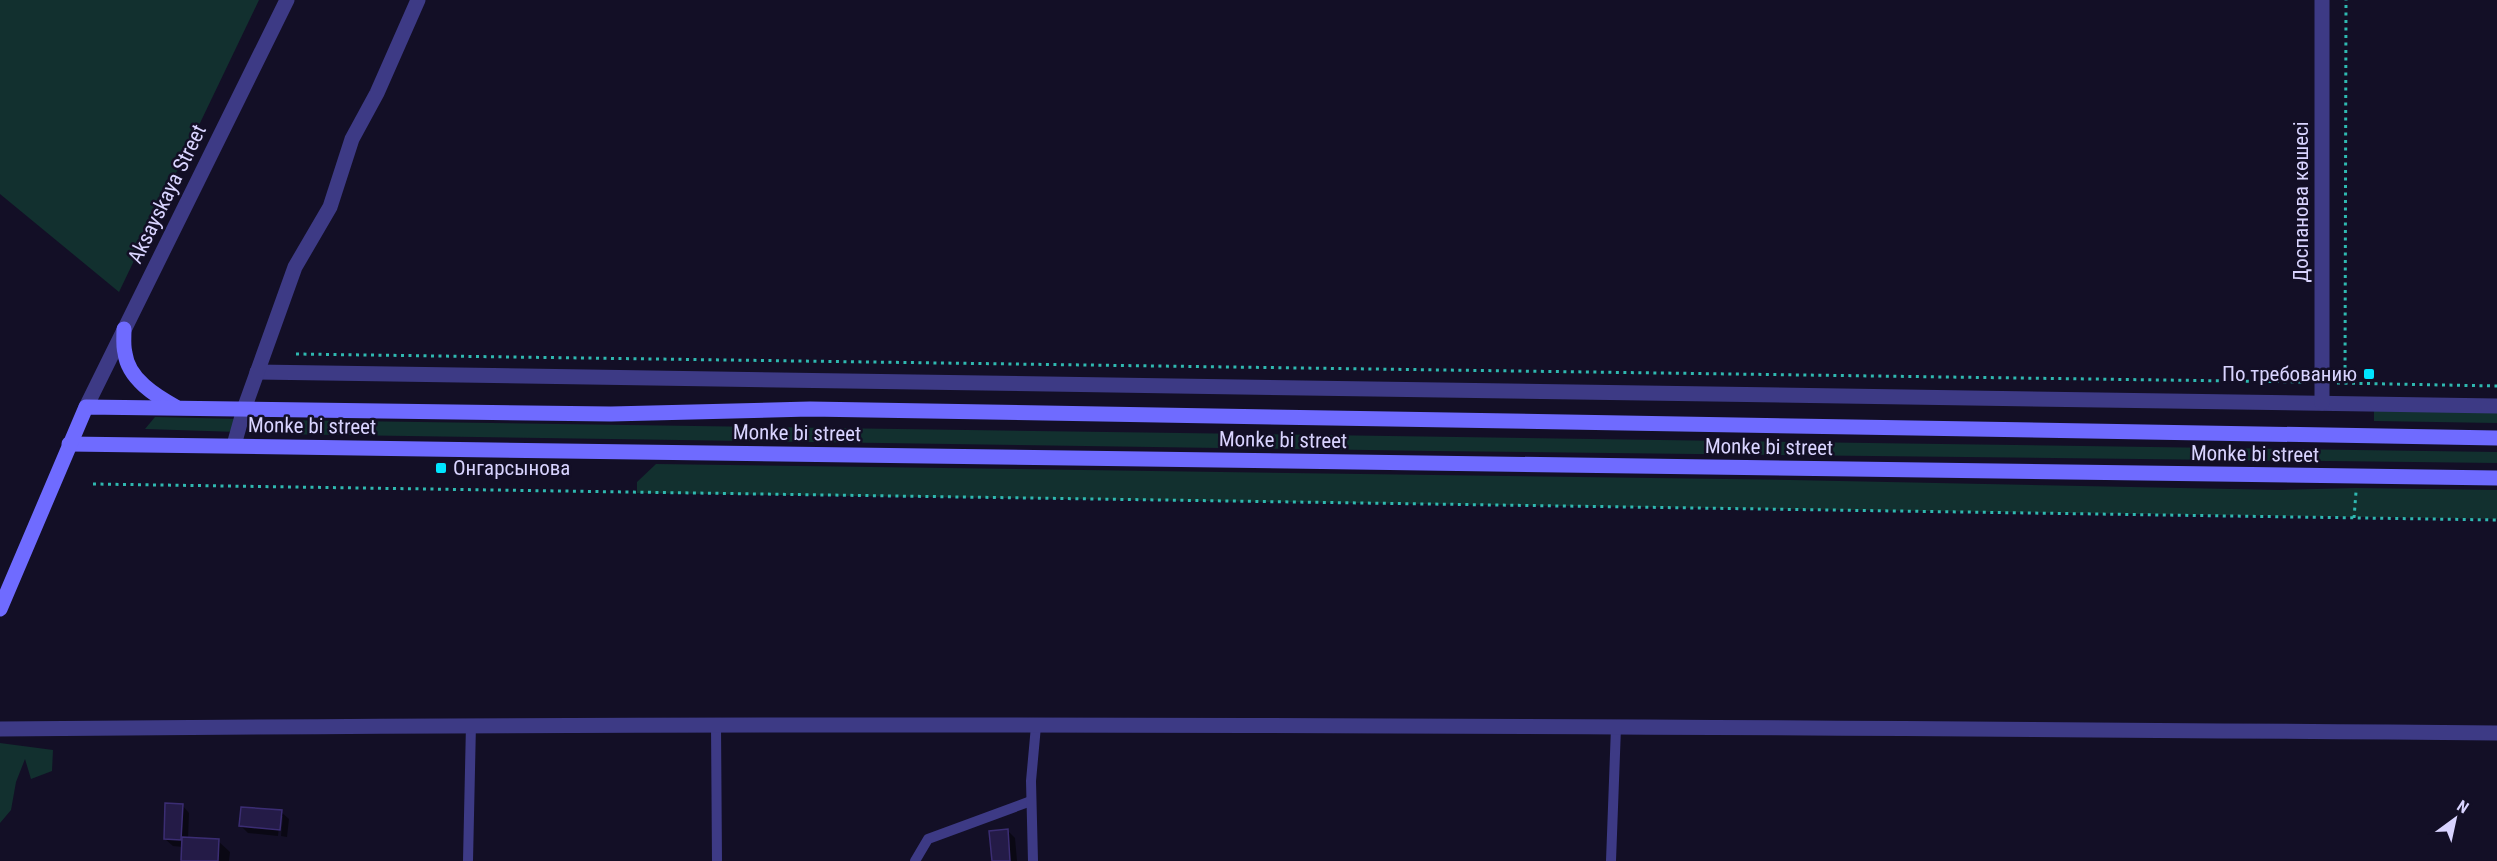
<svg xmlns="http://www.w3.org/2000/svg" width="2497" height="861" viewBox="0 0 2497 861" font-family="'Roboto Condensed',sans-serif">
<style>
.green{fill:#12302f}
.shadow{fill:#0007}
.building{fill:#241b47;stroke:#3b2d73;stroke-width:1.5}
.lines{fill:none;stroke-linecap:round;stroke-linejoin:round}
.path{stroke:#2fb8b0;stroke-width:3;stroke-dasharray:3 4.5;stroke-linecap:butt}
.service{stroke:#3d3a85;stroke-width:10}
.minor{stroke:#3d3a85;stroke-width:15}
.tertiary{stroke:#3d3a85;stroke-width:15}
.secondary{stroke:#6f6bff;stroke-width:15}
.poi-dot{fill:#00e5ff;stroke:#130f26;stroke-width:2}
.labels{text-anchor:middle;dominant-baseline:central;stroke-width:5;stroke-linejoin:round;paint-order:stroke}
.street-label{font-size:21px;fill:#d9d4ff;stroke:#130f26}
.poi-label{font-size:21px;fill:#d9d4ff;stroke:#130f26;text-anchor:end}
</style>
<rect width="100%" height="100%" fill="#130f26"/>
<g class="green">
<polygon points="0,0 259,0 119,292 0,194"/>
<polygon points="2374,410 2497,412 2497,423 2374,421"/>
<polygon points="155,417 241,419 238,432 145,429"/>
<polygon points="276,420 2497,452 2497,463 1433,451 271,434"/>
<polygon points="656,464 1791,480 2281,490 2356,488 2497,490 2497,519 637,493 637,482"/>
<polygon points="0,743 53,750 52,771 31,779 25,759 16,782 11,810 0,823"/>
</g>
<g class="shadow">
<polygon points="182,805 189,813 188,839 218,841 230,852 229,861 182,861 183,847 173,846 165,839"/>
<polygon points="281,812 289,819 287,837 281,836 283,816 280,816 278,836 248,833 241,826"/>
<polygon points="1007,830 1015,838 1017,861 993,861"/>
</g>
<g class="building">
<polygon points="165,803 183,804 181,840 164,839"/>
<polygon points="241,807 282,810 280,830 239,826"/>
<polygon points="1008,829 1010,861 992,861 989,831"/>
<polygon points="182,837 219,839 218,861 181,861"/>
</g>
<g class="lines">
<g class="path">
<polyline points="296,354 2306,382"/>
<polyline points="2337,383 2497,386"/>
<polyline points="2345,383 2346,0"/>
<polyline points="93,484 2497,520"/>
<polyline points="2354,518 2356,492"/>
</g>
<g class="service">
<polyline points="716,725 717,861"/>
<polyline points="468,861 471,724"/>
<polyline points="915,861 928,839 1031,801"/>
<polyline points="1033,861 1031,781 1036,726"/>
<polyline points="1611,861 1616,727"/>
</g>
<g class="minor">
<polyline points="257,372 2497,406"/>
<polyline points="2322,403 2322,0"/>
<polyline points="234,445 244,409 295,267 330,207 352,139 377,93 418,0"/>
<path d="M0,729C832,721 1665,726 2497,733"/>
</g>
<polyline class="tertiary" points="86,407 287,0"/>
<g class="secondary">
<path d="M124,329C124,337 123,346 125,353C128,379 156,396 176,407"/>
<polyline points="69,444 2497,478"/>
<polyline points="0,609 86,407 611,414 810,409 2497,438"/>
</g>
</g>
<g class="poi-dot">
<rect x="2363" y="368" width="12" height="12" rx="3"/>
<rect x="435" y="462" width="12" height="12" rx="3"/>
</g>
<g class="labels">
<g class="street-label">
<text transform="translate(167 194) rotate(-64)">Aksayskaya Street</text>
<text transform="translate(2301 202) rotate(-90)">Доспанова көшесі</text>
<text transform="translate(312 426) rotate(1)">Monke bi street</text>
<text transform="translate(797 433) rotate(1)">Monke bi street</text>
<text transform="translate(1283 440) rotate(1)">Monke bi street</text>
<text transform="translate(1769 447) rotate(1)">Monke bi street</text>
<text transform="translate(2255 454) rotate(1)">Monke bi street</text>
</g>
<g class="poi-label">
<text x="2357" y="374">По требованию</text>
<text x="453" y="468" text-anchor="start">Онгарсынова</text>
</g>
</g>
<g transform="translate(2455 819) rotate(33)" stroke="#130f26" stroke-width="4.5" paint-order="stroke">
<path d="M0-4.5L10 22L0 15L-10 22Z" fill="#d9d4ff"/>
<text y="-9" font-size="16" font-weight="bold" text-anchor="middle" fill="#d9d4ff">N</text>
</g>
</svg>
